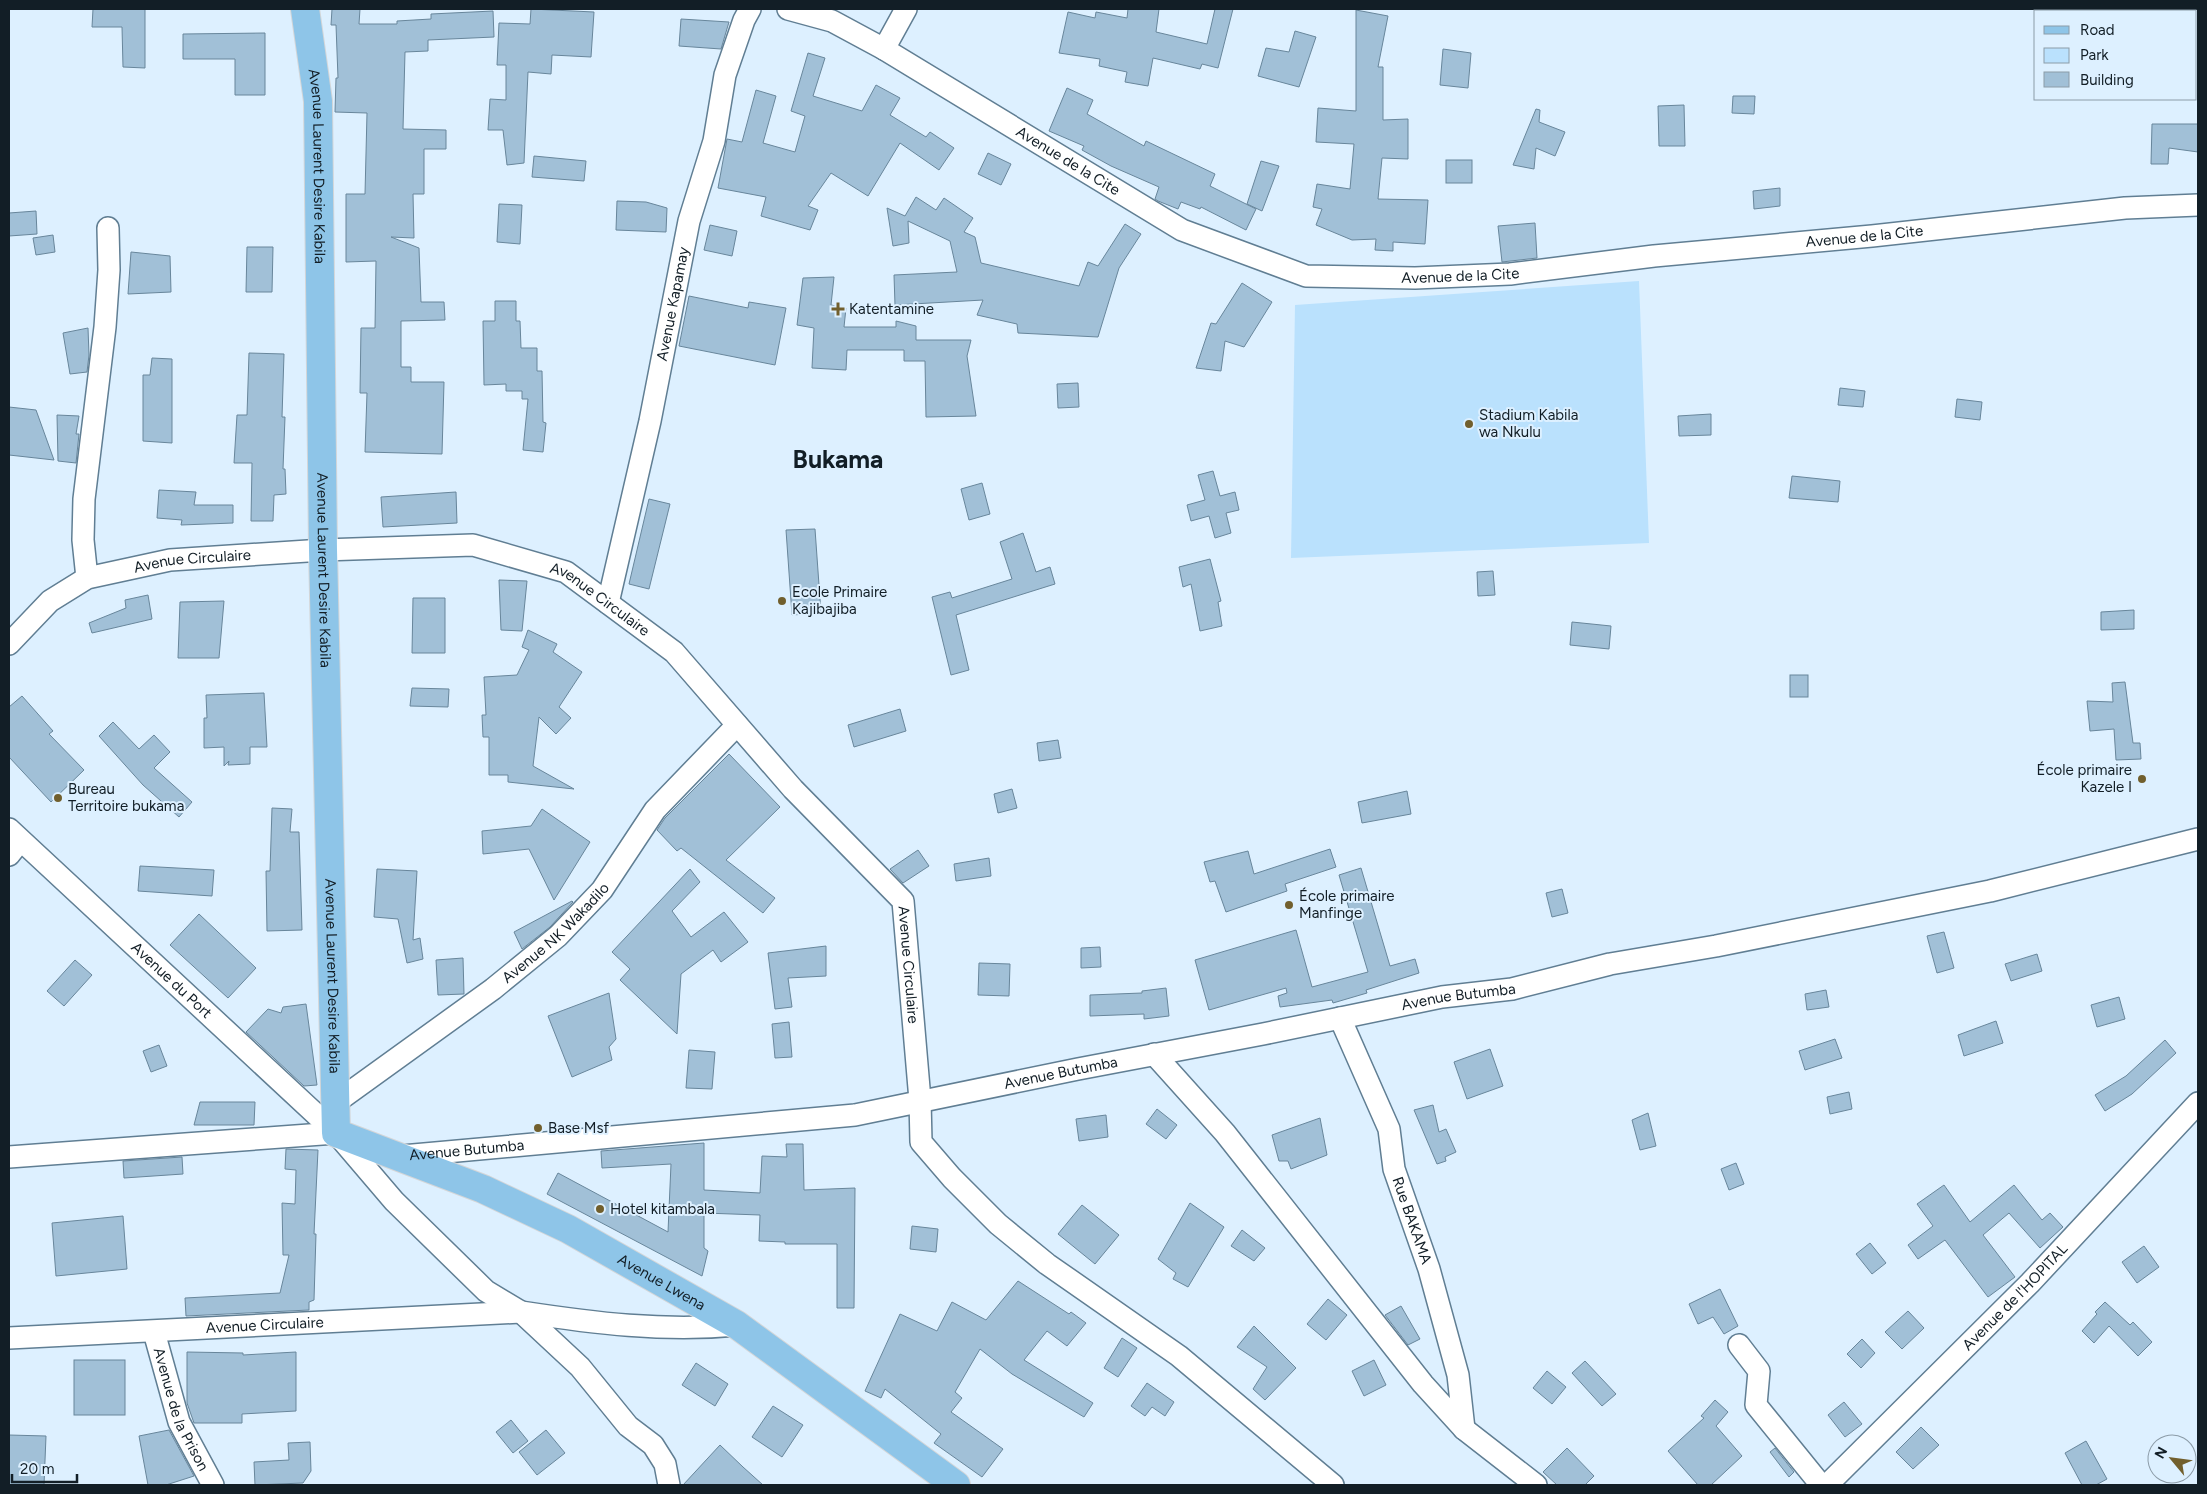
<svg xmlns="http://www.w3.org/2000/svg" width="2207" height="1494" viewBox="0 0 2207 1494" font-family="Figtree,sans-serif">
<style>
.green{fill:#bae1fd}
.building{fill:#a1c0d7;stroke:#68869b}
.lines{fill:none;stroke-linecap:round;stroke-linejoin:round}
.minor-casing{stroke:#607e93;stroke-width:24}
.major-casing{stroke:#d4d6d8;stroke-width:30}
.minor{stroke:#fff;stroke-width:21}
.major{stroke:#8ec5e8;stroke-width:28}
.poi-dot{fill:#715f2d;stroke:#ddf0ff;stroke-width:2}
.labels{text-anchor:middle;dominant-baseline:central;stroke-width:4;stroke-linejoin:round;paint-order:stroke}
.street-label{font-size:15px;fill:#121e26;stroke:#ddf0ff}
.poi-label{font-size:15px;fill:#121e26;stroke:#ddf0ff;text-anchor:start}
.town-label{font-size:25px;font-weight:bold;fill:#121e26;stroke:#ddf0ff}
</style>
<rect width="100%" height="100%" fill="#ddf0ff"/>
<polygon class="green" points="1639,281 1649,543 1291,558 1295,305"/>
<g class="building">
<polygon points="93,9 145,9 145,68 123,67 122,27 92,27"/>
<polygon points="332,9 360,9 359,24 397,24 397,21 431,19 431,14 493,11 494,37 428,40 428,51 405,52 403,129 446,130 446,149 424,149 424,194 413,194 414,238 391,237 419,248 421,302 444,302 445,320 401,321 401,367 411,367 411,382 444,382 442,454 365,452 367,393 360,393 361,328 375,328 376,261 346,262 346,194 365,194 367,113 335,112 336,78 338,78 336,25 331,25"/>
<polygon points="531,9 594,12 591,57 552,55 551,74 528,72 524,163 507,165 503,130 488,130 490,99 506,100 506,65 497,65 499,23 530,24"/>
<polygon points="1128,9 1159,9 1156,32 1207,44 1215,9 1233,9 1218,68 1202,64 1200,69 1153,58 1148,86 1125,82 1127,72 1099,66 1100,59 1059,53 1068,12 1095,18 1096,12 1127,18"/>
<polygon points="1356,10 1388,16 1378,67 1383,67 1383,120 1408,119 1408,159 1382,158 1378,199 1428,200 1425,244 1393,242 1393,251 1375,250 1376,239 1352,240 1316,225 1322,209 1313,207 1317,184 1350,189 1354,144 1316,142 1318,108 1356,111"/>
<polygon points="681,19 729,22 721,49 679,46"/>
<polygon points="1295,31 1316,37 1299,87 1258,76 1266,48 1289,52"/>
<polygon points="265,33 265,95 235,95 235,59 183,59 183,34"/>
<polygon points="1443,49 1471,53 1468,88 1440,85"/>
<polygon points="808,53 825,58 813,96 862,111 876,85 900,98 890,115 926,137 930,132 954,148 939,170 900,143 868,196 831,173 808,206 818,210 810,230 761,216 766,197 718,188 727,139 742,142 756,90 776,96 763,143 795,152 805,116 791,111"/>
<polygon points="1067,88 1093,100 1087,114 1144,146 1146,141 1215,174 1210,186 1256,209 1246,230 1201,207 1200,209 1181,202 1178,209 1158,201 1155,199 1159,187 1111,166 1082,150 1084,146 1049,131"/>
<polygon points="1733,96 1755,96 1754,114 1732,113"/>
<polygon points="1684,105 1685,146 1659,146 1658,106"/>
<polygon points="1536,109 1540,110 1539,122 1565,132 1555,156 1536,148 1534,169 1513,165"/>
<polygon points="2152,124 2198,124 2198,152 2169,148 2168,164 2151,164"/>
<polygon points="988,153 1011,164 1001,185 978,174"/>
<polygon points="534,156 586,161 584,181 532,177"/>
<rect x="1446" y="160" width="26" height="23"/>
<polygon points="1261,161 1279,166 1262,211 1247,204"/>
<polygon points="1780,188 1780,206 1754,209 1753,191"/>
<polygon points="916,197 936,210 944,198 973,218 964,232 975,237 981,263 1079,286 1088,262 1098,266 1125,224 1141,234 1119,268 1098,337 1018,333 1017,324 977,315 983,300 895,305 894,275 957,272 950,241 908,221 909,243 893,246 887,208 905,216"/>
<polygon points="617,201 646,202 667,208 666,232 616,230"/>
<polygon points="499,204 522,205 520,244 497,242"/>
<polygon points="36,211 37,234 9,236 9,213"/>
<polygon points="1535,223 1537,258 1502,262 1498,226"/>
<polygon points="710,225 737,231 732,256 704,250"/>
<polygon points="53,235 55,252 36,255 33,238"/>
<polygon points="247,247 273,247 272,292 246,292"/>
<polygon points="131,252 170,256 171,292 128,294"/>
<polygon points="834,277 831,305 846,308 844,327 896,327 896,321 916,326 916,340 971,340 967,356 976,416 926,417 925,361 904,361 904,350 847,350 846,370 812,368 814,328 797,325 803,278"/>
<polygon points="1242,283 1272,302 1244,347 1225,341 1221,371 1196,368 1211,323 1216,324"/>
<polygon points="689,296 748,308 749,302 786,308 775,365 679,346"/>
<polygon points="495,301 516,301 516,321 520,321 521,348 537,348 537,371 542,371 543,422 546,423 543,452 523,450 528,399 522,399 522,391 506,391 506,384 484,385 483,321 495,321"/>
<polygon points="88,328 89,355 87,372 70,374 63,333"/>
<polygon points="249,353 284,354 282,417 285,417 283,469 285,469 286,494 274,495 273,521 251,521 252,463 234,463 237,415 247,415"/>
<polygon points="152,358 172,359 172,443 143,441 143,375 150,375"/>
<polygon points="1078,383 1079,407 1058,408 1057,384"/>
<polygon points="1840,388 1865,391 1863,407 1838,405"/>
<polygon points="1957,399 1982,402 1980,420 1955,417"/>
<polygon points="9,407 36,410 54,460 9,455"/>
<polygon points="1711,414 1711,435 1679,436 1678,416"/>
<polygon points="57,415 79,416 76,434 79,434 76,463 58,461"/>
<polygon points="1213,471 1220,496 1235,492 1239,510 1226,513 1231,533 1215,538 1209,516 1191,521 1187,505 1205,500 1198,475"/>
<polygon points="1792,476 1840,481 1838,502 1789,498"/>
<polygon points="982,483 990,514 969,520 961,489"/>
<polygon points="159,490 196,492 194,505 233,505 233,523 181,525 182,520 157,518"/>
<polygon points="456,492 457,523 383,527 381,497"/>
<polygon points="649,499 670,504 649,589 629,584"/>
<polygon points="815,529 821,613 792,615 786,530"/>
<polygon points="1023,533 1036,572 1050,567 1055,584 956,615 969,670 951,675 932,597 950,592 952,598 1012,579 1000,542"/>
<polygon points="1210,559 1221,601 1218,602 1222,626 1200,631 1191,584 1183,587 1179,567"/>
<polygon points="1493,571 1495,595 1478,596 1477,572"/>
<polygon points="499,580 527,581 522,631 501,630"/>
<polygon points="148,595 152,619 92,633 89,623 126,608 125,600"/>
<polygon points="413,598 445,598 445,653 412,653"/>
<polygon points="224,601 219,658 178,658 180,602"/>
<polygon points="2134,610 2134,629 2101,630 2101,612"/>
<polygon points="1572,622 1611,626 1609,649 1570,645"/>
<polygon points="528,630 557,644 553,652 582,672 559,707 571,718 556,734 539,717 533,766 574,789 508,782 508,775 489,775 489,737 483,737 482,715 486,715 484,677 517,675 529,650 522,647"/>
<rect x="1790" y="675" width="18" height="22"/>
<polygon points="2125,682 2133,743 2140,743 2141,759 2116,760 2114,729 2090,731 2087,701 2113,702 2112,683"/>
<polygon points="412,688 449,689 448,707 410,706"/>
<polygon points="264,693 267,747 250,747 250,764 228,765 229,761 224,766 224,747 204,748 204,718 207,718 206,695"/>
<polygon points="22,696 53,731 49,734 84,770 51,802 9,757 9,707"/>
<polygon points="900,709 906,731 854,747 848,725"/>
<polygon points="113,722 139,749 154,735 170,752 154,768 192,802 179,817 143,785 99,736"/>
<polygon points="1058,740 1061,758 1039,761 1037,743"/>
<polygon points="729,754 780,807 726,860 775,898 763,913 681,848 677,851 657,830 665,818"/>
<polygon points="1012,789 1017,808 998,813 994,794"/>
<polygon points="1407,791 1411,814 1362,823 1358,802"/>
<polygon points="272,808 292,809 290,832 299,832 302,930 267,931 266,871 270,871"/>
<polygon points="542,809 590,842 554,900 529,849 483,854 482,831 531,826"/>
<polygon points="1330,849 1336,867 1285,884 1287,891 1226,912 1215,881 1210,882 1204,862 1248,851 1254,874"/>
<polygon points="918,850 929,866 903,883 890,869"/>
<polygon points="989,858 991,876 956,881 954,864"/>
<polygon points="140,866 214,870 212,896 138,891"/>
<polygon points="1361,868 1390,966 1415,959 1419,973 1366,990 1367,993 1333,1003 1332,1000 1280,1007 1278,996 1287,993 1286,988 1209,1010 1195,960 1296,930 1312,987 1368,972 1339,875"/>
<polygon points="377,869 417,871 413,940 420,938 423,959 407,963 398,919 374,917"/>
<polygon points="690,869 700,882 672,911 691,937 724,912 748,942 721,962 713,950 681,974 677,1034 620,980 630,969 612,952"/>
<polygon points="1562,889 1568,913 1552,917 1546,893"/>
<polygon points="572,901 573,902 550,927 522,949 514,932"/>
<polygon points="199,914 256,968 228,998 170,945"/>
<polygon points="1944,932 1954,968 1937,973 1927,936"/>
<polygon points="826,946 826,976 788,978 792,1007 775,1009 768,953"/>
<polygon points="1100,947 1101,967 1081,968 1081,948"/>
<polygon points="2037,954 2042,971 2011,981 2005,964"/>
<polygon points="463,958 464,994 438,995 436,960"/>
<polygon points="75,960 92,975 64,1006 47,991"/>
<polygon points="979,963 1010,964 1009,996 978,995"/>
<polygon points="1166,988 1169,1016 1144,1019 1144,1014 1090,1016 1090,995 1142,993 1142,991"/>
<polygon points="1826,990 1829,1007 1807,1010 1805,994"/>
<polygon points="609,993 616,1039 609,1047 612,1060 572,1077 548,1016"/>
<polygon points="2119,997 2125,1019 2097,1027 2091,1005"/>
<polygon points="306,1004 317,1085 304,1086 246,1032 268,1009 281,1013 283,1007"/>
<polygon points="1996,1021 2003,1043 1964,1056 1958,1035"/>
<polygon points="789,1022 792,1057 775,1058 772,1024"/>
<polygon points="1835,1039 1842,1058 1805,1070 1799,1051"/>
<polygon points="2165,1040 2176,1053 2132,1094 2105,1111 2095,1095 2126,1076"/>
<polygon points="159,1045 167,1066 151,1072 143,1051"/>
<polygon points="1490,1049 1503,1086 1467,1099 1454,1062"/>
<polygon points="689,1050 715,1052 712,1089 686,1088"/>
<polygon points="1849,1092 1852,1109 1830,1114 1827,1097"/>
<polygon points="200,1102 255,1102 254,1125 194,1125"/>
<polygon points="1433,1105 1439,1132 1446,1129 1456,1152 1445,1157 1446,1161 1437,1164 1414,1110"/>
<polygon points="1157,1109 1177,1125 1166,1139 1146,1124"/>
<polygon points="1648,1113 1656,1146 1640,1150 1632,1120"/>
<polygon points="1106,1115 1108,1137 1079,1141 1076,1119"/>
<polygon points="1320,1118 1327,1155 1291,1169 1288,1161 1279,1161 1272,1135"/>
<polygon points="704,1143 704,1190 760,1193 762,1156 787,1157 786,1144 803,1144 804,1190 855,1188 854,1308 837,1308 837,1244 785,1244 785,1242 759,1241 760,1215 704,1213 704,1248 708,1251 702,1276 547,1194 558,1173 668,1232 671,1164 602,1168 601,1151"/>
<polygon points="286,1149 318,1150 314,1234 316,1234 314,1300 309,1302 309,1310 186,1316 185,1298 280,1293 289,1255 283,1255 282,1203 295,1204 296,1170 285,1169"/>
<polygon points="182,1157 183,1174 124,1178 123,1161"/>
<polygon points="1736,1163 1744,1184 1729,1190 1721,1169"/>
<polygon points="1944,1185 1970,1222 2014,1185 2042,1220 2050,1213 2063,1227 2040,1248 2009,1213 1983,1235 2015,1277 1988,1297 1945,1240 1918,1259 1908,1245 1933,1226 1917,1204"/>
<polygon points="1190,1203 1224,1227 1188,1287 1173,1279 1176,1273 1158,1259"/>
<polygon points="1082,1205 1119,1235 1095,1264 1058,1234"/>
<polygon points="123,1216 127,1269 56,1276 52,1223"/>
<polygon points="912,1226 938,1229 936,1252 910,1249"/>
<polygon points="1242,1230 1265,1248 1254,1261 1231,1246"/>
<polygon points="1870,1243 1886,1263 1872,1274 1856,1254"/>
<polygon points="2144,1246 2159,1267 2137,1283 2122,1262"/>
<polygon points="1018,1281 1069,1314 1071,1312 1086,1323 1067,1346 1047,1331 1024,1360 1093,1403 1084,1417 1012,1374 980,1349 955,1392 962,1398 951,1412 1003,1449 982,1477 934,1443 941,1434 885,1389 881,1398 865,1391 900,1314 937,1331 952,1302 986,1320"/>
<polygon points="1720,1289 1738,1326 1724,1334 1713,1317 1698,1324 1689,1304"/>
<polygon points="1328,1299 1347,1315 1326,1340 1307,1324"/>
<polygon points="2105,1302 2130,1325 2133,1322 2152,1342 2138,1356 2109,1326 2094,1343 2082,1331 2097,1314 2095,1312"/>
<polygon points="1401,1306 1420,1339 1408,1345 1385,1315"/>
<polygon points="1908,1311 1924,1328 1902,1349 1885,1332"/>
<polygon points="1254,1326 1296,1368 1265,1400 1253,1389 1267,1367 1237,1347"/>
<polygon points="1122,1338 1137,1348 1118,1377 1104,1368"/>
<polygon points="1862,1339 1875,1353 1861,1368 1847,1354"/>
<polygon points="187,1352 243,1353 243,1355 296,1352 296,1411 242,1414 242,1423 194,1423 187,1403"/>
<rect x="74" y="1360" width="51" height="55"/>
<polygon points="1374,1360 1386,1385 1364,1396 1352,1371"/>
<polygon points="1585,1361 1616,1394 1602,1406 1572,1373"/>
<polygon points="696,1363 728,1384 715,1406 682,1385"/>
<polygon points="1547,1371 1566,1387 1552,1404 1533,1388"/>
<polygon points="1147,1383 1174,1402 1165,1416 1152,1407 1145,1416 1131,1406"/>
<polygon points="1715,1400 1728,1412 1716,1426 1742,1456 1711,1485 1698,1485 1668,1451 1704,1418 1701,1416"/>
<polygon points="1844,1402 1862,1424 1845,1437 1828,1415"/>
<polygon points="773,1406 803,1425 782,1457 752,1437"/>
<polygon points="511,1420 528,1441 513,1453 496,1432"/>
<polygon points="1921,1427 1939,1445 1913,1469 1896,1452"/>
<polygon points="169,1430 194,1476 166,1485 148,1485 139,1436"/>
<polygon points="546,1430 565,1453 537,1475 519,1452"/>
<polygon points="9,1435 46,1436 44,1485 9,1485"/>
<polygon points="2086,1441 2107,1479 2096,1485 2082,1485 2065,1453"/>
<polygon points="310,1442 311,1471 303,1483 255,1485 254,1462 289,1460 288,1443"/>
<polygon points="720,1445 743,1467 763,1485 683,1485"/>
<polygon points="1567,1448 1594,1476 1585,1485 1557,1485 1543,1472"/>
<polygon points="1775,1448 1794,1472 1789,1477 1770,1452"/>
</g>
<g class="lines">
<g class="minor-casing">
<g id="minor">
<path id="s1" d="M788,9L832,21L884,49L1182,230L1306,276L1415,278L1510,274L1654,256L1872,236L2125,208L2198,205"/>
<polyline points="884,49 906,9"/>
<polyline points="87,578 83,540 84,499 105,327 109,270 108,228"/>
<path id="s2" d="M608,603L650,421L689,221L714,141L725,75L744,20L750,9"/>
<path id="s3" d="M9,644L50,601L87,578L170,560L323,550L473,545L566,572L674,652L793,789L903,901L920,1100L921,1142L952,1178L998,1224L1047,1264L1179,1356L1333,1485"/>
<path id="s4" d="M9,829L336,1133L394,1201L486,1291L521,1312L580,1367L628,1426L653,1445L665,1464L669,1485"/>
<polyline points="9,855 20,841"/>
<path id="s5" d="M1340,1018L1389,1129L1394,1169L1429,1269L1458,1375L1464,1429"/>
<polyline points="1154,1054 1225,1133 1423,1384 1464,1429 1536,1485"/>
<path id="s6" d="M335,1103L493,989L558,936L602,890L655,810L737,725"/>
<path id="s7" d="M402,1156L855,1115L1078,1069L1263,1034L1442,997L1512,989L1610,964L1716,946L1990,891L2198,839"/>
<polyline points="9,1157 336,1133"/>
<path id="s8" d="M154,1332L179,1422L213,1485"/>
<path id="s9" d="M9,1338L521,1312C593,1323 664,1332 737,1325"/>
<polyline points="1739,1345 1759,1371 1756,1405 1821,1485"/>
<path id="s10" d="M1827,1485L2030,1283L2198,1103"/>
</g>
</g>
<g class="major-casing">
<g id="major">
<path id="s11" d="M305,9L318,101L323,550L336,1133L483,1189L568,1229L737,1325L956,1485"/>
</g>
</g>
<use href="#minor" class="minor"/>
<use href="#major" class="major"/>
</g>
<g class="poi-dot">
<path d="M835.5 301.5h5v5h5v5h-5v5h-5v-5h-5v-5h5z"/>
<circle cx="1469" cy="424" r="5"/>
<circle cx="782" cy="601" r="5"/>
<circle cx="2142" cy="779" r="5"/>
<circle cx="58" cy="798" r="5"/>
<circle cx="1289" cy="905" r="5"/>
<circle cx="538" cy="1128" r="5"/>
<circle cx="600" cy="1209" r="5"/>
</g>
<g class="labels">
<g class="street-label">
<text stroke="none"><textPath href="#s1" startOffset="320">Avenue de la Cite</textPath></text>
<text stroke="none"><textPath href="#s11" startOffset="158">Avenue Laurent Desire Kabila</textPath></text>
<text stroke="none"><textPath href="#s1" startOffset="1146">Avenue de la Cite</textPath></text>
<text stroke="none"><textPath href="#s1" startOffset="740">Avenue de la Cite</textPath></text>
<text stroke="none"><textPath href="#s2" startOffset="306">Avenue Kapamay</textPath></text>
<text stroke="none"><textPath href="#s3" startOffset="210">Avenue Circulaire</textPath></text>
<text stroke="none"><textPath href="#s11" startOffset="562">Avenue Laurent Desire Kabila</textPath></text>
<text stroke="none"><textPath href="#s3" startOffset="631">Avenue Circulaire</textPath></text>
<text stroke="none"><textPath href="#s6" startOffset="279">Avenue NK Wakadilo</textPath></text>
<text stroke="none"><textPath href="#s3" startOffset="1125">Avenue Circulaire</textPath></text>
<text stroke="none"><textPath href="#s11" startOffset="968">Avenue Laurent Desire Kabila</textPath></text>
<text stroke="none"><textPath href="#s4" startOffset="222">Avenue du Port</textPath></text>
<text stroke="none"><textPath href="#s7" startOffset="1070">Avenue Butumba</textPath></text>
<text stroke="none"><textPath href="#s7" startOffset="665">Avenue Butumba</textPath></text>
<text stroke="none"><textPath href="#s7" startOffset="65">Avenue Butumba</textPath></text>
<text stroke="none"><textPath href="#s5" startOffset="216">Rue BAKAMA</textPath></text>
<text stroke="none"><textPath href="#s11" startOffset="1484">Avenue Lwena</textPath></text>
<text stroke="none"><textPath href="#s10" startOffset="266">Avenue de l'HOPITAL</textPath></text>
<text stroke="none"><textPath href="#s9" startOffset="256">Avenue Circulaire</textPath></text>
<text stroke="none"><textPath href="#s8" startOffset="82">Avenue de la Prison</textPath></text>
</g>
<g class="poi-label">
<text x="849" y="309">Katentamine</text>
<text x="1479" y="415">Stadium Kabila<tspan x="1479" dy="17">wa Nkulu</tspan></text>
<text x="792" y="592">Ecole Primaire<tspan x="792" dy="17">Kajibajiba</tspan></text>
<text x="2132" y="770" text-anchor="end">École primaire<tspan x="2132" dy="17">Kazele I</tspan></text>
<text x="68" y="789">Bureau<tspan x="68" dy="17">Territoire bukama</tspan></text>
<text x="1299" y="896">École primaire<tspan x="1299" dy="17">Manfinge</tspan></text>
<text x="548" y="1128">Base Msf</text>
<text x="610" y="1209">Hotel kitambala</text>
</g>
<g class="town-label">
<text x="838" y="459">Bukama</text>
</g>
</g>
<rect width="2207" height="1494" fill="none" stroke="#121e26" stroke-width="20"/>
<rect x="2034" y="10" width="162" height="90" fill="#ddf0ff" stroke="#8c9ca8"/>
<rect x="2044" y="26" width="25" height="8" fill="#8ec5e8" stroke="#8c9ca8"/>
<text x="2080" y="35" font-size="15" fill="#121e26">Road</text>
<rect x="2044" y="48" width="25" height="15" fill="#bae1fd" stroke="#8c9ca8"/>
<text x="2080" y="60" font-size="15" fill="#121e26">Park</text>
<rect x="2044" y="72" width="25" height="15" fill="#a1c0d7" stroke="#8c9ca8"/>
<text x="2080" y="85" font-size="15" fill="#121e26">Building</text>
<g transform="translate(2172 1459) rotate(299)"><circle r="24" fill="#ddf0ff" stroke="#8c9ca8"/>
<path d="M0-4L9 19L0 12L-9 19Z" fill="#715f2d"/>
<text y="-8" font-size="14" font-weight="bold" text-anchor="middle" fill="#121e26">N</text>
</g>
<path d="M12 1474v8h65v-8" fill="none" stroke="#121e26" stroke-width="2.5"/>
<text x="20" y="1474" font-size="15" fill="#121e26" stroke="#ddf0ff" stroke-width="4" paint-order="stroke">20 m</text>
</svg>
